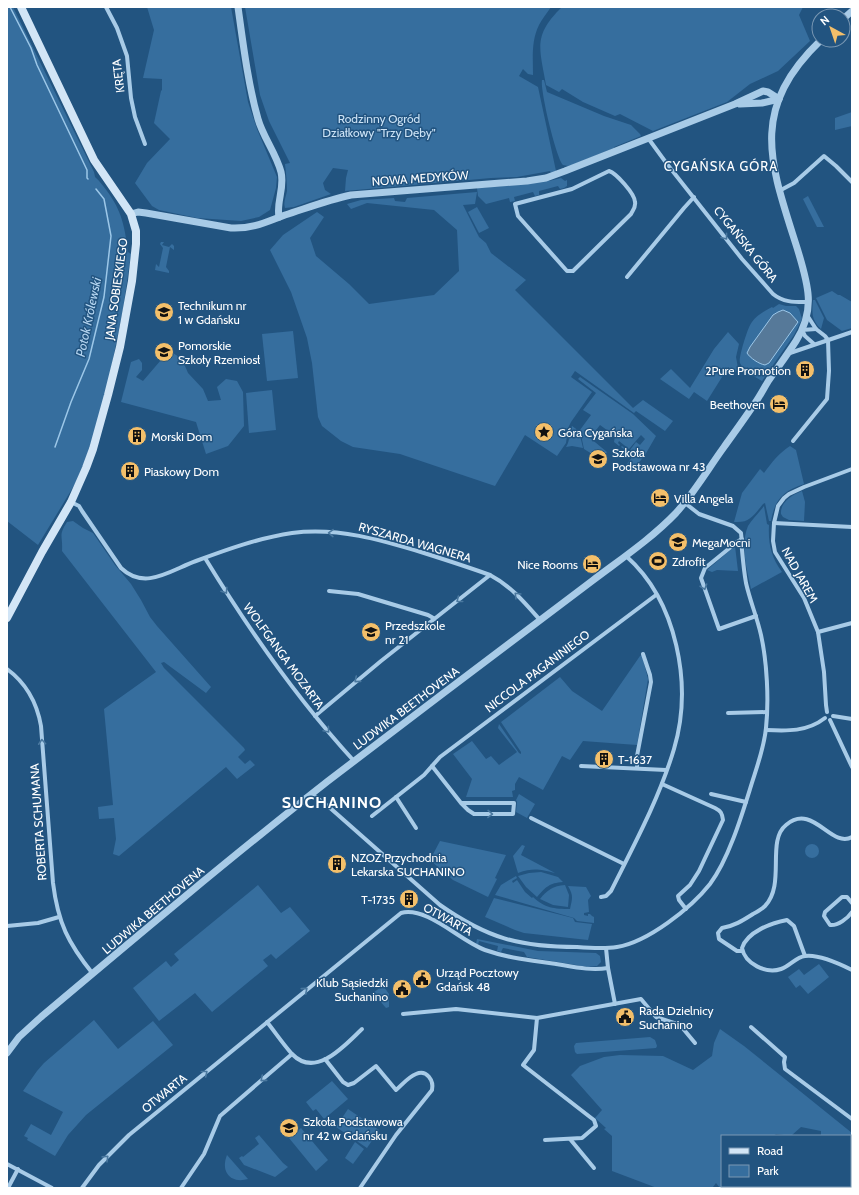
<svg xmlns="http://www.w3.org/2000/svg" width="859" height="1195" viewBox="0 0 859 1195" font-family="Cabin,sans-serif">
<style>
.green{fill:#366e9e}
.water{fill:#567999;stroke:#9cc7e8}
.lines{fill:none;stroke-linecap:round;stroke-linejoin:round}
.stream{stroke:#9cc7e8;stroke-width:1.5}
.minor{stroke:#a8cbe7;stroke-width:4}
.tertiary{stroke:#a8cbe7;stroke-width:7}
.secondary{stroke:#d2e5f6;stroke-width:8}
.oneway{stroke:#4a789f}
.labels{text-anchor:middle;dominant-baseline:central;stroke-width:3;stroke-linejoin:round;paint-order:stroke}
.street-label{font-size:12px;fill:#fff;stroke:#225480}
.park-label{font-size:12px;fill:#cce3f6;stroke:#225480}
.poi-label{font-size:12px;fill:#fff;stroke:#225480;text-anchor:start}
.neighbourhood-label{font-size:13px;letter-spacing:1px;fill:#fff;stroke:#225480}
.water-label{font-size:13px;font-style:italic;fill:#b4d4ef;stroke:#225480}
.district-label{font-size:16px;font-weight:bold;letter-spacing:1px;fill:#fff;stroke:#225480}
</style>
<rect width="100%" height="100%" fill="#225480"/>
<g class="green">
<path d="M7,7H13L94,172L95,177C100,181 103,186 107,191C122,211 125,228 128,252L131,254L123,309L116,344L107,388L96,427L85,461L75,484L38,545L7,521Z"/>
<polygon points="147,7 231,7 248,102 257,129 277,177 276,188 270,210 259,217 241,221 197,218 159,210 152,206 135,183 147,163 170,139 154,123 161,91 162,90 162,79 143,78 154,30"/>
<path d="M245,7H551C547,13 542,19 539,25C531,41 533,59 533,75L528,74L523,69L519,76L538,87L556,171L551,173L550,171L517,177L491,178L345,191L346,178L348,170L333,168L323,183L325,190L331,194L294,207L285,208C283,202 286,197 287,191C287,182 286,173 285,164L290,163L269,121L260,95Z"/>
<path d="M562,7H803L799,15L810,41L778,71L750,84L727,102L653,131L620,114L615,116L583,102L562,89L559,92L546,85C540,49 532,36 562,7Z"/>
<path d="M542,80H544L547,92L604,116L631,125L640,134L641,136L614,147V148L572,165L568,166L563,165C556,157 540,90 542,80Z"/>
<polygon points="852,112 852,126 835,130 835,118"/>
<polygon points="561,178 565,181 567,180 567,186 564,188 560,189 558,186 539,191 539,195 535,196 533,192 514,197 515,201 510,202 509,198 486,204 478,196 477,188 528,184 549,180 549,181"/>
<polygon points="477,192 475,204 463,205 479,237 486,243 491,253 526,280 515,290 633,408 643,400 673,421 665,431 636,411 634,413 575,371 571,377 592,392 571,422 568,428 566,443 557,456 525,435 495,486 400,454 353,447 341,441 322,426 318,417 312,363 307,338 291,292 270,250 283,235 317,212 324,217 310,238 316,256 349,284 369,304 434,295 459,271 457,230 434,210 367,203 351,209 347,204 361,200 394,198 395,201 405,202 407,198"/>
<polygon points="808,196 824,227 817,227 803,199"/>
<polygon points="477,207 489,228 479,233 468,212"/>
<polygon points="161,242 164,242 162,245 169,247 172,244 174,246 174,250 170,247 166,267 169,271 169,273 155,270 156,264 159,267 163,248 160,244"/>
<polygon points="832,291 838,295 840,295 852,302 852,328 842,331 827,320 816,298"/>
<path d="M813,300H815L824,318L821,329C811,320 812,312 813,300Z"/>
<path d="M779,304L786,306H796L799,309L802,319L794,335L762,381C756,377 743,371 740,363C738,359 748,326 752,322C757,315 765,311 772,307L773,308Z"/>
<polygon points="293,331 298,378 267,381 262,334"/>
<polygon points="728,332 739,344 736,357 738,368 735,373 729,369 727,369 707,401 694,392 689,399 660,379 671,369 690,388 714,349"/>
<polygon points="167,353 173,353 182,359 188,373 203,389 208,401 221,400 217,387 226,379 237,381 243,392 244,426 228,446 206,454 196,422 121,402 131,362 139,359 142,363 142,370 136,377 143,381"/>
<polygon points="580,377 633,414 656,436 645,455 633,470 626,465 633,456 621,447 622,446 638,458 640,454 638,455 630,450 636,442 640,445 645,439 641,435 629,449 619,441 618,443 620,445 619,446 614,442 615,436 600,425 590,438 607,452 605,456 597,457 584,449 580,430 591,415 583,410 596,393 578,379"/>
<polygon points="272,390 276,430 249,433 246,393"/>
<path d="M572,426L579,431L583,448L572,446L566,447C571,440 568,432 572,426Z"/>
<path d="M790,446L796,450L804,484C783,491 775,499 771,521H769L765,503L763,504C753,516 750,523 734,522L742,493L760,469L764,473C772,462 779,453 790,446Z"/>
<path d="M802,491L805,502L804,521L789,520L783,517L781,514C780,502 792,495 802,491Z"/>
<path d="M764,506L767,524L769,525C768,543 771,557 782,572L751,589C747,570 740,545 748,526C752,519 759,513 764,506Z"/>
<path d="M73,521L83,528L93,533L115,565L131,584L141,600L150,617L157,626L211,687L206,693L164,662L161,663L164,668L244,748L245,750L238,757L245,764L250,760L255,765L237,779L226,767L119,856L113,854L116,839L114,818L99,819L98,807L113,805L104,709L156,672L62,551C63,535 58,536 67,522Z"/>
<polygon points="735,546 738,571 717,570 712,572 707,570"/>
<polygon points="642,655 648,679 637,745 583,741 570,760 562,756 543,790 519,777 515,784 515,790 512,791 513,797 466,797 472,779 453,754 472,741 486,759 491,756 499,765 517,752 498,728 499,724 519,753 521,754 521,752 501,722 560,677 572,691 602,711 640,656"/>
<polygon points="519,794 535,804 527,818 516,812 517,802 516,800"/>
<polygon points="440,841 506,855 495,878 497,879 488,897 453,880 430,860"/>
<circle cx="812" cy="851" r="7"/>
<path d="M522,845L525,846L521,855L555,873C539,869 533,868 518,873L513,856Z"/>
<path d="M541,872L558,877L563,882C549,883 546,887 537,897L526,887L518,876L529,873Z"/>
<path d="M516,876L517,878L512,881L513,883L517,880L525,892L532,898L533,897C545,908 554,909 570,909C572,899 574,896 568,886L586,887L591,896L588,900L589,912L584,913V915L588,916V914H590L592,916L594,917V923L577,921L574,918L495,895L501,885Z"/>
<polygon points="258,885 281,913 290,907 310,931 276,959 271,954 263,960 268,966 212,1012 195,993 159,1021 133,988 166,961 171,967 179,960 174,954"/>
<path d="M565,885L569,895L568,907L553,905L540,899C547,890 553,886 565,885Z"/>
<polygon points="494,898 573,918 575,922 592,924 588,940 524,933 515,930 485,917"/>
<polygon points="477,939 538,951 596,953 600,956 601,962 597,966 588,967 527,957 524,952 503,948 501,952 497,951 498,946 479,941 478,945 476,944"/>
<polygon points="819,964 829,977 808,994 800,985 796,988 788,977 799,969 804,975"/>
<polygon points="381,987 384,987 389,994 389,1007 386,1008 373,993"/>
<polygon points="94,1020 118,1049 153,1021 173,1045 86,1115 68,1135 55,1156 27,1140 28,1138 24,1136 31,1124 51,1135 63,1112 23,1091 37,1071 44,1063"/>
<polygon points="720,1029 744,1046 852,1133 852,1169 850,1167 850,1136 821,1136 821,1131 801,1127 792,1135 792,1136 776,1134 773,1136 722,1136 722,1186 726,1186 725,1188 720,1188 716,1183 713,1187 714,1188 657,1188 612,1171 612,1136 604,1129 606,1128 595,1118 602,1110 571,1075 580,1066 604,1057 620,1055 663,1056 693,1070 712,1056 714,1043"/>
<polygon points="650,1037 655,1040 657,1046 656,1048 577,1054 575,1052 574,1046 576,1043"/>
<polygon points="332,1081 348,1099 324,1119 316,1109 313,1111 306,1102"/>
<polygon points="348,1109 379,1130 367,1148 336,1127"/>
<polygon points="301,1128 328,1160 316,1171 289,1138"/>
<polygon points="259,1135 283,1163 288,1167 275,1177 244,1165 239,1158 242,1156 243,1157 259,1144 255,1138"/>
<polygon points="355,1142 364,1149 353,1164 345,1158"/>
<path d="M227,1155L248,1179C231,1184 220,1172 227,1155Z"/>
</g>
<path class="water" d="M783,310L790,313L798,322L769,363L765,365C759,364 750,358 747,353L750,347L773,315L778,312Z"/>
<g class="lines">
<g class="stream">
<polyline points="10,7 31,48 37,65 87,170 87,178 88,179"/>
<polyline points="55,447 71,402 89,359 104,297 111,236 104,199 96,189"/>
</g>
<g class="minor">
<polyline points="106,7 117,28 127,56 131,98 135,117 145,144"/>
<path d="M648,138L667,164L742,259L773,294C784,303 796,302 809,302"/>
<path d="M609,171C616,173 635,194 635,202C636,207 633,210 631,214L573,271H567L518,216L515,204L572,189Z"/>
<polyline points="779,191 794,183 824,156 836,166 852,182"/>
<polyline points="627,277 684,208 694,197"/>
<polyline points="807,315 816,329 825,336 828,340"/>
<polyline points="814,344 805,336 802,330 816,329"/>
<polyline points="790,353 852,332"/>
<polyline points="793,441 827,399 829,371 828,340"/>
<path d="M71,502L79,506L82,511L121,568C145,591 171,570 196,561C228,549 259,538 292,533C338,527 381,540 424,553C446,560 468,567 490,575C511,586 525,603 540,620"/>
<polyline points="774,523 852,527"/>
<polyline points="742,539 737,542 705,568 701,578 719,629 756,616"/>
<path d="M205,558C249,630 297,699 354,761"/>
<polyline points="329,591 358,594 428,615 435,619"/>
<polyline points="818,632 852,623"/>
<path d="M7,669C26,683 37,703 41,726L53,883C58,923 68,943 93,974"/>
<polyline points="827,712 826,705 824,672 818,632 804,598 775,552 773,541 774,523 778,506 784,498 789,494 804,487 852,469"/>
<polyline points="728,713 767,712"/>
<polyline points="315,716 381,661 490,575"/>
<polyline points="833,716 852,719"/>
<polyline points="830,720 852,767"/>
<path d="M766,730C787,731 807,732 825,718"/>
<polyline points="432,766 461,803 514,803 513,814 474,814 468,810 461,803"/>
<polyline points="581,766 666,770"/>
<polyline points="637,768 637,756 651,682 650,675 643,654"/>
<path d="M662,784L715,808C721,811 722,813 723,820L699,871L690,885L678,896L679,900L686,909"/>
<path d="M312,794L329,807L440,905C487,938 519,947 577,947C590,948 604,949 617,947C648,942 691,908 710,884C728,860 741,818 750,789C756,769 764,749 766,728C769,700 767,662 761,635C757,617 750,601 746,583C744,572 743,561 742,550C741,544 742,539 741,533L733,526L699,514L685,503"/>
<polyline points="711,794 746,802"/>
<polyline points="396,797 416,828"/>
<polyline points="372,816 424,775 440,757 656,595"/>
<polyline points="531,818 624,864"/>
<path d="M601,897L606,896L611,891C634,845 659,799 674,749C693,685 677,601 626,556"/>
<path d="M852,903L847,897H842L825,912L824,916L830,925C838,926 848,918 852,912"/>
<polyline points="7,926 38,923 59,917"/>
<polyline points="606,948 608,968 615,1004"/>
<path d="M742,951H737L719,939L718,933L722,928C734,926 742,921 753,914C757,912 762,909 765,906C786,884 766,841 786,825C813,802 831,849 852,837"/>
<path d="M805,956L794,926L787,920C771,923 747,932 742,948C745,964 766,974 781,969C790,966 796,957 805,956C819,954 840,964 852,970"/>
<polyline points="403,1014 456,1009 537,1018 641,999 656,1017 680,1025 695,1043"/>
<polyline points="537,1018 534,1050 523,1065 590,1117 594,1120 596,1126 582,1138 545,1140"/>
<path d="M267,1022C275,1032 283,1044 292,1054C316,1079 345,1045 362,1029"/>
<polyline points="751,1027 785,1057 784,1062 785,1069 852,1119"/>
<path d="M325,1059L343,1082L348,1085L354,1083L376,1066L396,1090C402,1085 408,1077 416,1074C427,1069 434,1081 432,1090L396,1135L360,1188"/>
<polyline points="570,1139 594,1168"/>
<polyline points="7,1164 52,1188"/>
<polyline points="8,1188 18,1169"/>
<path d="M82,1188L99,1165L129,1135L401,913C427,906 460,941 485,950C508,958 533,961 556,964C574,967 591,971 608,968"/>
<polyline points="181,1188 204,1154 220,1116 292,1054"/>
</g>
<g class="tertiary">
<path d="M238,7C243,43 248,84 258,119C263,137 276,153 281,172C285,188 276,202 279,217"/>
<polyline points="843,19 852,11"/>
<polyline points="740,104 762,103 779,99"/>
<path d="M131,214L138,212L146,213L231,228C253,229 266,222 285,215C307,208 328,200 351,195L527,181L546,178L565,171L735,104L763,91L768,92L779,99"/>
<path d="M7,1053L19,1037L41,1017C136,937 231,857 328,781C366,752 404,723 441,695C491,657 542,619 592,581C621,559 651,539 676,513C694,493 708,469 724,447C734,433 745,418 755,403C760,396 764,388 769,380C778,367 787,355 796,341C816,310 808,284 798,251C771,165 747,111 821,40"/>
</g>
<polyline class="secondary" points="7,618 42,552 71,502 86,468 93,449 108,395 120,347 132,281 136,244 136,231 131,214 94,160 21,7"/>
</g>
<defs><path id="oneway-chevron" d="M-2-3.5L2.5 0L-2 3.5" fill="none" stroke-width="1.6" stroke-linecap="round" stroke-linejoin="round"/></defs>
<g class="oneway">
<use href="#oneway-chevron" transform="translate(725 237) rotate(52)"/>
<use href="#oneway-chevron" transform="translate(331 533) rotate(-179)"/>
<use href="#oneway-chevron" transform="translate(704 587) rotate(71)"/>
<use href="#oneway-chevron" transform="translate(225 591) rotate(57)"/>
<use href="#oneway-chevron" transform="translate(517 595) rotate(-135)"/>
<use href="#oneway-chevron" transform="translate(459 600) rotate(142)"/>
<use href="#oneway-chevron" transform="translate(357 680) rotate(140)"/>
<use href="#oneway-chevron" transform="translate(327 730) rotate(50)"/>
<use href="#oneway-chevron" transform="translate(42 742) rotate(-94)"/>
<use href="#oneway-chevron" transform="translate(490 814) rotate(1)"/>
<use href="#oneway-chevron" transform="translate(305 990) rotate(-40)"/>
<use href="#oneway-chevron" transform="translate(205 1073) rotate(-39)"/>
<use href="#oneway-chevron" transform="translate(263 1079) rotate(140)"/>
<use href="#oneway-chevron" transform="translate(106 1158) rotate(-44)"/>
</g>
<defs>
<g id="school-disc" transform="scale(1)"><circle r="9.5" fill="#f3bf6a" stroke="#225480"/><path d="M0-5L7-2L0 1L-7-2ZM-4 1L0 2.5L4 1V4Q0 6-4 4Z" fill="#111"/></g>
<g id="building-disc" transform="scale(1)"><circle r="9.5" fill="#f3bf6a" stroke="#225480"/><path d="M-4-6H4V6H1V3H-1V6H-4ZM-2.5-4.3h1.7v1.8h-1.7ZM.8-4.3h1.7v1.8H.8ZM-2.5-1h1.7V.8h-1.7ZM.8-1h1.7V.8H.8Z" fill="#111"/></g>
<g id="hotel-disc" transform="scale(1)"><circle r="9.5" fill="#f3bf6a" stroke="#225480"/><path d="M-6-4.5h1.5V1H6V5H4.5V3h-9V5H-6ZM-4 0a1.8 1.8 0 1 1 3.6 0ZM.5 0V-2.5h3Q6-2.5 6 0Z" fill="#111"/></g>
<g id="sight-disc" transform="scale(1)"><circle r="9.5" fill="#f3bf6a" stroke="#225480"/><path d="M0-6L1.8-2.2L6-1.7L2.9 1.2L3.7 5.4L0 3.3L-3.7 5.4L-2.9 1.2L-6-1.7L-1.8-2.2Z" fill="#111"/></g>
<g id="stadium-disc" transform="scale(1)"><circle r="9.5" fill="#f3bf6a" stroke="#225480"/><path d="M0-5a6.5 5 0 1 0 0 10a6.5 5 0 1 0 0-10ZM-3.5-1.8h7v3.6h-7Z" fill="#111"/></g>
<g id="civic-disc" transform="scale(1)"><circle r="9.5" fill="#f3bf6a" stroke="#225480"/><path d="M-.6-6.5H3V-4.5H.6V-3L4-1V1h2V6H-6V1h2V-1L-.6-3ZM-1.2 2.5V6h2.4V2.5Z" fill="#111"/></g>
</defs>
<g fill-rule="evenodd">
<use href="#school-disc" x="164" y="312"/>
<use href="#school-disc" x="164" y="352"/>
<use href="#building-disc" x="805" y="370"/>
<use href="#hotel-disc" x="779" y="404"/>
<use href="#sight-disc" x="544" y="432"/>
<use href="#building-disc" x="137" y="436"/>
<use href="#school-disc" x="598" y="459"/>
<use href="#building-disc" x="130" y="471"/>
<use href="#hotel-disc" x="660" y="498"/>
<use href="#school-disc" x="678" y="542"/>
<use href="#stadium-disc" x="658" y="561"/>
<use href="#hotel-disc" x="592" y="564"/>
<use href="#school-disc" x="371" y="632"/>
<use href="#building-disc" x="604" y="759"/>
<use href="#building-disc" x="337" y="864"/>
<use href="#building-disc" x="409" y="899"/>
<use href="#civic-disc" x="422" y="979"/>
<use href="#civic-disc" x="402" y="989"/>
<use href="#civic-disc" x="625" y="1017"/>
<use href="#school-disc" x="289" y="1128"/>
</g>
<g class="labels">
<g class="street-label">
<text transform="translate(118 76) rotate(-97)">KRĘTA</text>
<text transform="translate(420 178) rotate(-4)">NOWA MEDYKÓW</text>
<text transform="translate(746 244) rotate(51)">CYGAŃSKA GÓRA</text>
<text transform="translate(116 289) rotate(-82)">JANA SOBIESKIEGO</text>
<text transform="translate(415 542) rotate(16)">RYSZARDA WAGNERA</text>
<text transform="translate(800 575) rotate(61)">NAD JAREM</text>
<text transform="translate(284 656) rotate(54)">WOLFGANGA MOZARTA</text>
<text transform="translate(537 671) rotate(-37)">NICCOLA PAGANINIEGO</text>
<text transform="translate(406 708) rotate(-37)">LUDWIKA BEETHOVENA</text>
<text transform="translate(38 822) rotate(-94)">ROBERTA SCHUMANA</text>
<text transform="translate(153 910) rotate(-40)">LUDWIKA BEETHOVENA</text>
<text transform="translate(448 919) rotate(29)">OTWARTA</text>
<text transform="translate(164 1093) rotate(-39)">OTWARTA</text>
</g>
<g class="park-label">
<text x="379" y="118">Rodzinny Ogród<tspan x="379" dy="14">Działkowy "Trzy Dęby"</tspan></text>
</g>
<g class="poi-label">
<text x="178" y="305">Technikum nr<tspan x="178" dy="14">1 w Gdańsku</tspan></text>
<text x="178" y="345">Pomorskie<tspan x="178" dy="14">Szkoły Rzemiosł</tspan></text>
<text x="791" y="370" text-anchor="end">2Pure Promotion</text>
<text x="765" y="404" text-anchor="end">Beethoven</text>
<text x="558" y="432">Góra Cygańska</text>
<text x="151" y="436">Morski Dom</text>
<text x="612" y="452">Szkoła<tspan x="612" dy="14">Podstawowa nr 43</tspan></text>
<text x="144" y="471">Piaskowy Dom</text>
<text x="674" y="498">Villa Angela</text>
<text x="692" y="542">MegaMocni</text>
<text x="672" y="561">Zdrofit</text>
<text x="578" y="564" text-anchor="end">Nice Rooms</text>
<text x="385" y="625">Przedszkole<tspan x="385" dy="14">nr 21</tspan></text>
<text x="618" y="759">T-1637</text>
<text x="351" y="857">NZOZ Przychodnia<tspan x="351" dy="14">Lekarska SUCHANINO</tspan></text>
<text x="395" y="899" text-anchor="end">T-1735</text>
<text x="436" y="972">Urząd Pocztowy<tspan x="436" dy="14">Gdańsk 48</tspan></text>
<text x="388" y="982" text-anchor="end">Klub Sąsiedzki<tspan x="388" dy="14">Suchanino</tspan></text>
<text x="639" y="1010">Rada Dzielnicy<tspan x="639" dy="14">Suchanino</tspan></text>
<text x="303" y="1121">Szkoła Podstawowa<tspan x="303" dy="14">nr 42 w Gdańsku</tspan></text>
</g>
<g class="neighbourhood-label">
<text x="721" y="166">CYGAŃSKA GÓRA</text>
</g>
<g class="water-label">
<text transform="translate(88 317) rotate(-78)">Potok Królewski</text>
</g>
<g class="district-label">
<text x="332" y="802">SUCHANINO</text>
</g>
</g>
<rect width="859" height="1195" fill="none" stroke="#ffffff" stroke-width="16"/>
<rect x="721" y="1135" width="130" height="52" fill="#225480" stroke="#7a98b3"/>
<rect x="729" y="1148" width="20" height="6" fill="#d2e5f6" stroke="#7a98b3"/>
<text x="757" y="1155" font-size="12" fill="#ffffff">Road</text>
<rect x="729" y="1165" width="20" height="12" fill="#366e9e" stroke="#7a98b3"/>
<text x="757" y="1175" font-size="12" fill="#ffffff">Park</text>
<g transform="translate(831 28) rotate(320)"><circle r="19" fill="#225480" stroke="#7a98b3"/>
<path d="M0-3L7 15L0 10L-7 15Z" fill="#f3bf6a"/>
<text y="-6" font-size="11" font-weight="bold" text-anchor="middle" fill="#ffffff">N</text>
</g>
</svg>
